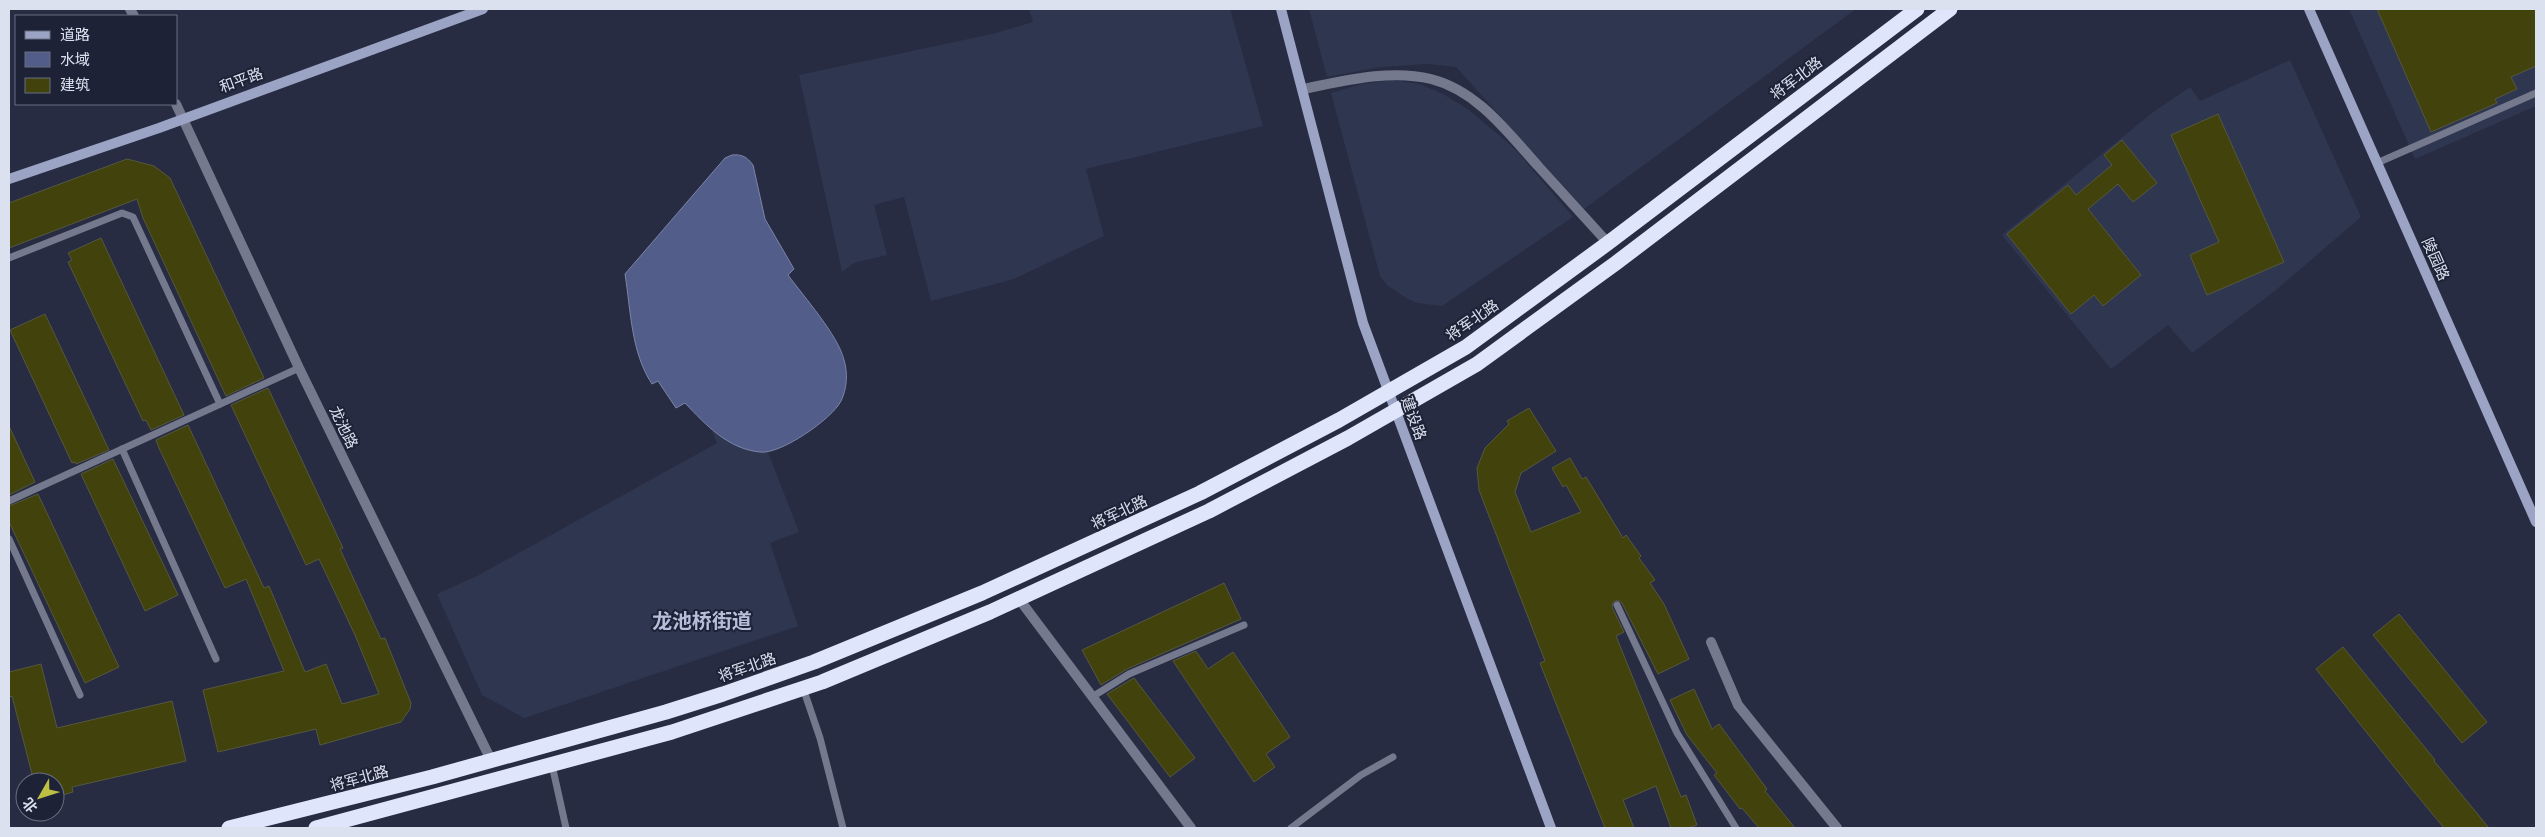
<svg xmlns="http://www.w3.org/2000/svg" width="2545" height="837" viewBox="0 0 2545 837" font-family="Poppins,'Noto Sans SC',sans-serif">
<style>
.built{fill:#2f3650}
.water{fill:#525d89;stroke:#7b85a8}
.building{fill:#41420c;stroke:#56583e}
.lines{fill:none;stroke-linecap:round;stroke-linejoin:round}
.lane{stroke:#74798e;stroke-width:7}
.street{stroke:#74798e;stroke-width:10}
.secondary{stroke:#9ba4c5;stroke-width:10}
.highway{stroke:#dfe5fa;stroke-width:15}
.labels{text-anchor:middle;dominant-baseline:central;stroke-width:4;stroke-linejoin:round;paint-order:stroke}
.street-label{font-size:15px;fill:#dce1ef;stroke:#1d2237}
.district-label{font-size:20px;font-weight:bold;fill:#b6beda;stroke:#1d2237}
</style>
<rect width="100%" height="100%" fill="#272c42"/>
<g class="built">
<polygon points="1029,9 1230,9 1263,126 1086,169 1104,236 1014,279 931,301 904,197 874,205 887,255 854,263 842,272 799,75 992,34 1033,22"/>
<polygon points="1309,9 1856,9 1584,209 1456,67 1428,64 1381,67 1327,77"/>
<polygon points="2349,9 2536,9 2536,106 2415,159"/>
<polygon points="2290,60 2361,217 2275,291 2192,353 2168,325 2111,369 2002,235 2152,113 2190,87 2200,101"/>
<polygon points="1392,80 1420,84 1443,94 1469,110 1514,148 1573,217 1442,306 1417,303 1406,298 1387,285 1380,276 1331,93 1361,84"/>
<polygon points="712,431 760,452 768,452 799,532 770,543 798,626 524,718 482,695 437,594 479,575 717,443"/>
</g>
<path class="water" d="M732,155C742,154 747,157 753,165L765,219L794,269L788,275C804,297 838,335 844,360C848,373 847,389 841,401C832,419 780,455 760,452C728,449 706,425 685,403L676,408L658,381L652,384C631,352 631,312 625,274L725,158Z"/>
<g class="building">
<polygon points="2377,9 2536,9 2536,66 2511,77 2517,89 2495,99 2497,103 2431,132"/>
<polygon points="2218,114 2284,262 2207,295 2190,255 2219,242 2171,135"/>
<polygon points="2122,140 2157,183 2133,202 2118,184 2088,209 2141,275 2103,306 2094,295 2071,314 2007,234 2068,185 2076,195 2112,165 2104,155"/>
<polygon points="127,159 154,166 170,178 264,378 226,396 143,218 137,199 9,248 9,203"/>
<polygon points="101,238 184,415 151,430 146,420 143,421 68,262 72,260 68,253"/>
<polygon points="45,314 109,450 76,464 75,462 72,463 10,330"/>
<polygon points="268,388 343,548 340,549 381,639 385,638 411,703 410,709 401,722 320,745 316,729 218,752 203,690 284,671 246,579 225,588 159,448 156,440 188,425 264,588 269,586 305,672 326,664 342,704 379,694 355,635 319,559 306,565 231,405"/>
<polygon points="1529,408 1556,451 1521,473 1515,492 1531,532 1581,512 1566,485 1563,487 1552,468 1570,458 1582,479 1586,477 1623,538 1626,535 1641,556 1639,558 1655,580 1650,583 1664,604 1689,659 1658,674 1622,603 1618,600 1613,602 1612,607 1624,632 1616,636 1681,797 1686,795 1697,825 1688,828 1671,828 1656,786 1623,800 1634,828 1605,828 1540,663 1545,661 1479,490 1477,468 1485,448 1509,424 1507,421"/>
<polygon points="9,426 35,482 9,495"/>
<polygon points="113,459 178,595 145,611 81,474"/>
<polygon points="38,494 119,667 85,683 9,522 9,506"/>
<polygon points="1224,583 1241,619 1127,669 1101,685 1082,650"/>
<polygon points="2399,614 2487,722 2462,743 2373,635"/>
<polygon points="2343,647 2435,760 2434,761 2489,828 2444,828 2411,788 2316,669"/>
<polygon points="1196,651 1208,669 1233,652 1290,737 1266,754 1275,767 1254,782 1173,661"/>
<polygon points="41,664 57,728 172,701 186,761 72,787 73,792 55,797 55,782 34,782 12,696 9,697 9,672"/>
<polygon points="1134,678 1195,758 1170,777 1107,694"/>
<polygon points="1694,689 1712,729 1719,724 1767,789 1765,791 1795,828 1759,828 1742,808 1740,809 1714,775 1717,773 1687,735 1670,700"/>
</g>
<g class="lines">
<g class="lane">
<polyline points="2377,163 2536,93"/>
<polyline points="9,258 122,213 133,217 220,404"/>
<polyline points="122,449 216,659"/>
<polyline points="9,501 299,368"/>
<polyline points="9,539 80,695"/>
<polyline points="1617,605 1677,733 1736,828"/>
<polyline points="803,688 820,738 843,828"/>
<polyline points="1092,697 1129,674 1244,625"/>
<polyline points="552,765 566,828"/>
<polyline points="1291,828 1361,775 1393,757"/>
</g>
<g class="street">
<polyline points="130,9 134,16"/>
<path d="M1303,89C1344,81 1389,69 1431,79C1478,91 1508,133 1539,167C1562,192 1585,218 1608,243"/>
<polyline points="176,104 299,368 491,760"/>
<polyline points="1019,599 1191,828"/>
<polyline points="1711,642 1738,705 1837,828"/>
</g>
<g class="secondary">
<polyline points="1281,9 1363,323 1551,828"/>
<polyline points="2309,9 2536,522"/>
<polyline points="9,179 159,128 483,9"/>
</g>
<g class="highway">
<polyline points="229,828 432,777 666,712 723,694 814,662 982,593 1200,493 1339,420 1466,347 1608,243 1917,9"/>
<polyline points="316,828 672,732 822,682 990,612 1209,511 1348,438 1477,364 1616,263 1950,9"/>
</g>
</g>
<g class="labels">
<g class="street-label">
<text transform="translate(1796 78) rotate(-37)">将军北路</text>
<text transform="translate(241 80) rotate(-20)">和平路</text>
<text transform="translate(2436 259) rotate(66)">陵园路</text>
<text transform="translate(1472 320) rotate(-35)">将军北路</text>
<text transform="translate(1414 418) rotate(70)">建设路</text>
<text transform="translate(344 427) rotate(64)">龙池路</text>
<text transform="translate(1119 512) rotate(-25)">将军北路</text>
<text transform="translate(747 667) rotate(-19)">将军北路</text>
<text transform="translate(359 778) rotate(-15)">将军北路</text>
</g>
<g class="district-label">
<text x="702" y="621">龙池桥街道</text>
</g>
</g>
<rect width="2545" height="837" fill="none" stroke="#dce1ef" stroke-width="20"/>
<rect x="15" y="15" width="162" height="90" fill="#1d2237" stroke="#696e81"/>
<rect x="25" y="31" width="25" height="8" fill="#9ba4c5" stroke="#696e81"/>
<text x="60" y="40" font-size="15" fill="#dce1ef">道路</text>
<rect x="25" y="52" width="25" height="15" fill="#525d89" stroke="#696e81"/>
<text x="60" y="65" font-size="15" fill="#dce1ef">水域</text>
<rect x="25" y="78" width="25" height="15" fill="#41420c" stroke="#696e81"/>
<text x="60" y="90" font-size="15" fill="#dce1ef">建筑</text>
<g transform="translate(40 797) rotate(231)"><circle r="24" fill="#1d2237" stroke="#696e81"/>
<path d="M0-4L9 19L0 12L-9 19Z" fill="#bdbf43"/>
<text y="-8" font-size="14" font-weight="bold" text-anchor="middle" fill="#dce1ef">北</text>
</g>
</svg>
